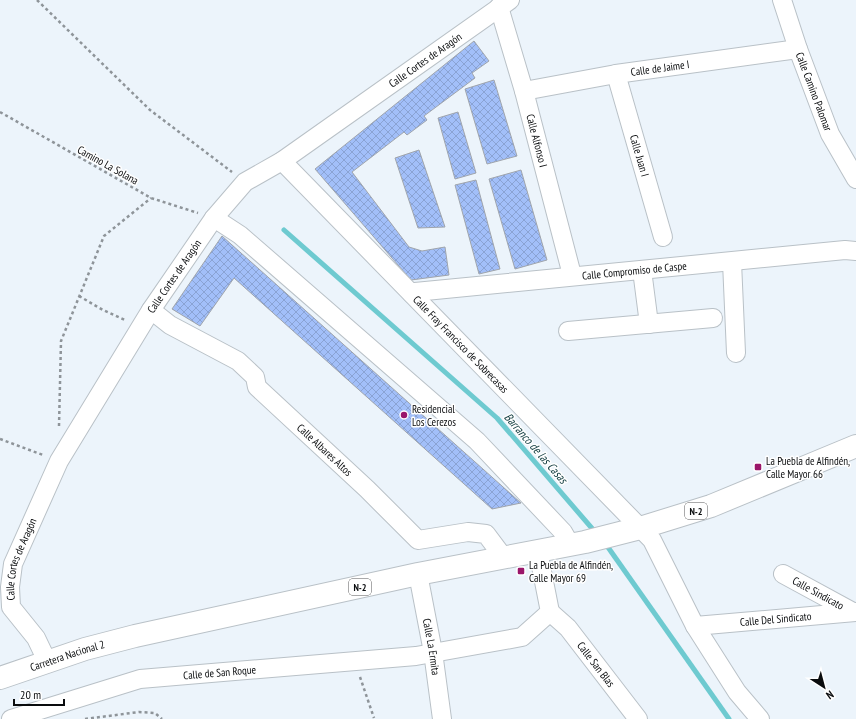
<svg xmlns="http://www.w3.org/2000/svg" width="856" height="719" viewBox="0 0 856 719" font-family="'PT Sans Narrow',sans-serif">
<style>
.lines{fill:none;stroke-linecap:round;stroke-linejoin:round}
.stream{stroke:#6ecad0;stroke-width:5}
.building{fill:url(#building-cross-hatch);stroke:#a0a5ac}
.minor-casing{stroke:#b9c1c7;stroke-width:20}
.trunk-casing{stroke:#b9c1c7;stroke-width:24}
.path{stroke:#8e9499;stroke-width:2.5;stroke-dasharray:3 3;stroke-linecap:butt}
.minor{stroke:#fff;stroke-width:18}
.trunk{stroke:#fff;stroke-width:22}
.poi-dot{fill:#9a166a;stroke:#fff;stroke-width:1.5}
.labels{text-anchor:middle;dominant-baseline:central;stroke-width:3;stroke-linejoin:round;paint-order:stroke}
.shield{fill:#fff;stroke:#545556;stroke-width:1}
.shield-label{font-size:10px;font-weight:bold;fill:#0a0c0e}
.street-label{font-size:11px;fill:#0a0c0e;stroke:#fff}
.poi-label{font-size:11px;fill:#0a0c0e;stroke:#fff;text-anchor:start}
.water-label{font-size:12px;font-style:italic;fill:#103c3f;stroke:#fff}
</style>
<defs>
<pattern id="building-cross-hatch" width="8" height="8" patternUnits="userSpaceOnUse"><rect width="8" height="8" fill="#a2bff9"/><path d="M0 0l8 8M0 8l8-8" fill="none" stroke="#8aa3d4"/></pattern>
</defs>
<rect width="100%" height="100%" fill="#ecf4fb"/>
<g class="lines">
<g class="stream">
<polyline points="284,230 497,418 596,533"/>
<polyline points="605,543 729,719"/>
</g>
</g>
<g class="building">
<polygon points="474,41 489,61 472,73 475,78 424,116 427,120 407,135 404,132 352,172 409,247 422,251 445,247 449,275 411,280 315,169"/>
<polygon points="494,80 517,156 487,164 465,89"/>
<polygon points="458,112 476,173 455,179 438,118"/>
<polygon points="419,150 445,227 418,228 395,158"/>
<polygon points="521,170 547,260 515,269 489,179"/>
<polygon points="476,180 500,269 479,274 455,185"/>
<polygon points="222,236 521,503 492,509 234,278 200,326 172,309"/>
</g>
<g class="lines">
<g class="minor-casing">
<g id="minor">
<path id="s1" d="M782,0L798,49L830,134L856,179"/>
<path id="s2" d="M499,7L524,91L572,275"/>
<path id="s3" d="M616,74L663,237"/>
<path id="s4" d="M524,91L616,74L798,49"/>
<path id="s5" d="M282,161L652,540L695,626L737,692L760,719"/>
<polyline points="214,218 240,235 477,441 563,532 570,544"/>
<polyline points="732,262 736,353"/>
<polyline points="642,270 649,324"/>
<path id="s6" d="M412,294L415,292L845,250L856,251"/>
<path id="s7" d="M151,310L170,325L238,361L255,377L257,387L367,489L418,540L468,532L486,534L504,558"/>
<polyline points="568,331 713,318"/>
<path id="s8" d="M418,574L433,652L442,719"/>
<path id="s9" d="M783,574L853,612"/>
<path id="s10" d="M550,612L568,628L638,719"/>
<path id="s11" d="M695,626L856,612"/>
<path id="s12" d="M47,661L36,638L11,607L10,587L13,564L59,461L151,310L214,218L245,182L282,161L510,0"/>
<path id="s13" d="M11,719L140,679L416,656L522,637L550,612L538,551"/>
</g>
</g>
<g class="trunk-casing">
<g id="trunk">
<path id="s14" d="M0,678L85,649L135,636L418,574L585,542L640,528L711,506L856,446"/>
</g>
</g>
<g class="path">
<polyline points="37,0 150,110 232,172"/>
<polyline points="0,112 151,198 198,213"/>
<polyline points="79,296 103,310 125,320"/>
<polyline points="59,426 61,341 104,236 151,198"/>
<polyline points="0,439 43,455"/>
<polyline points="360,677 374,718"/>
<polyline points="85,719 139,712 155,713 162,719"/>
</g>
<use href="#minor" class="minor"/>
<use href="#trunk" class="trunk"/>
</g>
<g class="poi-dot">
<circle cx="404" cy="415" r="4"/>
<rect x="754" y="463" width="8" height="8" rx="2"/>
<rect x="517" y="567" width="8" height="8" rx="2"/>
</g>
<g class="labels">
<g class="shield">
<rect x="685" y="503" width="22" height="16" rx="3"/>
<rect x="349" y="579" width="22" height="16" rx="3"/>
</g>
<g class="shield-label">
<text x="696" y="511">N-2</text>
<text x="360" y="587">N-2</text>
</g>
<g class="street-label">
<text stroke="none"><textPath href="#s12" startOffset="775">Calle Cortes de Aragón</textPath></text>
<text stroke="none"><textPath href="#s4" startOffset="138">Calle de Jaime I</textPath></text>
<text stroke="none"><textPath href="#s1" startOffset="97">Calle Camino Palomar</textPath></text>
<text stroke="none"><textPath href="#s2" startOffset="139">Calle Alfonso I</textPath></text>
<text stroke="none"><textPath href="#s3" startOffset="85">Calle Juan I</textPath></text>
<text transform="translate(108 165) rotate(29)">Camino La Solana</text>
<text stroke="none"><textPath href="#s6" startOffset="224">Calle Compromiso de Caspe</textPath></text>
<text stroke="none"><textPath href="#s12" startOffset="439">Calle Cortes de Aragón</textPath></text>
<text stroke="none"><textPath href="#s5" startOffset="256">Calle Fray Francisco de Sobrecasas</textPath></text>
<text stroke="none"><textPath href="#s7" startOffset="227">Calle Albares Altos</textPath></text>
<text stroke="none"><textPath href="#s12" startOffset="115">Calle Cortes de Aragón</textPath></text>
<text stroke="none"><textPath href="#s9" startOffset="40">Calle Sindicato</textPath></text>
<text stroke="none"><textPath href="#s11" startOffset="81">Calle Del Sindicato</textPath></text>
<text stroke="none"><textPath href="#s8" startOffset="74">Calle La Ermita</textPath></text>
<text stroke="none"><textPath href="#s14" startOffset="71">Carretera Nacional 2</textPath></text>
<text stroke="none"><textPath href="#s10" startOffset="70">Calle San Blas</textPath></text>
<text stroke="none"><textPath href="#s13" startOffset="215">Calle de San Roque</textPath></text>
</g>
<g class="poi-label">
<text x="412" y="409">Residencial<tspan x="412" dy="13">Los Cerezos</tspan></text>
<text x="766" y="461">La Puebla de Alfindén,<tspan x="766" dy="13">Calle Mayor 66</tspan></text>
<text x="529" y="565">La Puebla de Alfindén,<tspan x="529" dy="13">Calle Mayor 69</tspan></text>
</g>
<g class="water-label">
<text transform="translate(536 448) rotate(49)">Barranco de las Casas</text>
</g>
</g>
<g transform="translate(824 687) rotate(144)" stroke="#ffffff" stroke-width="3" paint-order="stroke">
<path d="M0-3L7 15L0 10L-7 15Z" fill="#0a0c0e"/>
<text y="-6" font-size="11" font-weight="bold" text-anchor="middle" fill="#0a0c0e">N</text>
</g>
<path d="M14 699v6h50v-6" fill="none" stroke="#0a0c0e" stroke-width="2"/>
<text x="20" y="699" font-size="12" fill="#0a0c0e" stroke="#ffffff" stroke-width="3" paint-order="stroke">20 m</text>
</svg>
